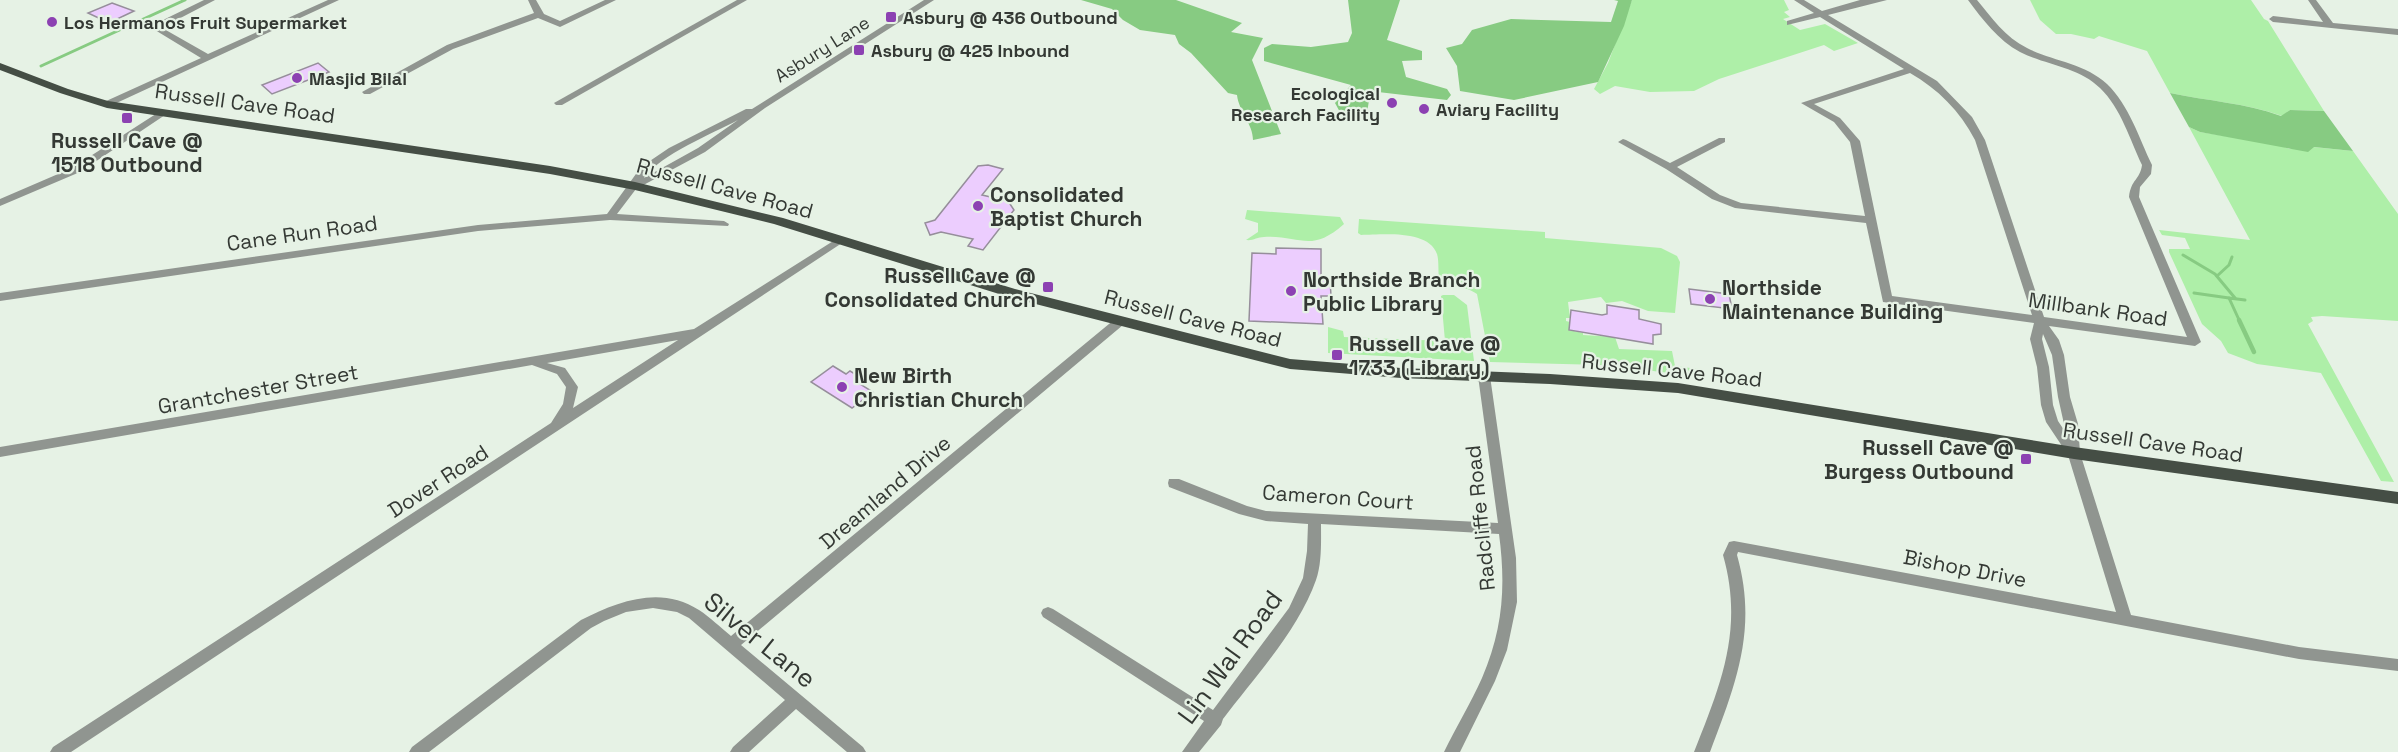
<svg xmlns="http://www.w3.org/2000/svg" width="2398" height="752" viewBox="0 0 2398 752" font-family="'Space Grotesk',sans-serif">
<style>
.green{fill:#aeefa8}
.forest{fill:#87cb82}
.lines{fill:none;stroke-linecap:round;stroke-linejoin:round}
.stream-far1{stroke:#87cb82;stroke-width:3}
.stream{stroke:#87cb82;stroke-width:4.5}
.building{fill:#eccdfe;stroke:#968e9b;stroke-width:1.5}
.minor{fill:#909590;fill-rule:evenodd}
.major{fill:#454e45;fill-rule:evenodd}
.poi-dot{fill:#8c41b2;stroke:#e6f2e5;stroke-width:2}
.labels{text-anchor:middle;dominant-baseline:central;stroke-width:4.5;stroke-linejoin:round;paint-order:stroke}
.far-poi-label{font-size:18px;font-weight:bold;fill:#343934;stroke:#e6f2e5;text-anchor:start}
.far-street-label{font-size:18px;fill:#343934;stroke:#e6f2e5}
.street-label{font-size:21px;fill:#343934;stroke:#e6f2e5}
.poi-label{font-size:21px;font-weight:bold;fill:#343934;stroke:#e6f2e5;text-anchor:start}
.near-street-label{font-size:26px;fill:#343934;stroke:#e6f2e5}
</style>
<rect width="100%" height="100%" fill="#e6f2e5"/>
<g class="green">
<polygon points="1632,0 1784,0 1789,10 1784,12 1790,17 1783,19 1800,30 1825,24 1858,43 1834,51 1824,45 1719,79 1694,91 1650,92 1615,86 1600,94 1594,89 1608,63"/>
<path d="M2030,0H2251L2264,19L2268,21L2324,111L2290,110L2282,116C2245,103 2208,101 2170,93L2147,51L2099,36L2094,39L2071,34H2056L2040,20Z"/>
<polygon points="2189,127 2200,132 2280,145 2289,149 2313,147 2353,151 2398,214 2398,321 2322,316 2311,317 2313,321 2308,324 2394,482 2381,481 2321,373 2257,364 2228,353 2221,341 2202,324 2169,252 2169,249 2190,249 2185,238 2162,235 2159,230 2250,240"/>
<path d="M1247,210L1340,217L1344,224C1310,254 1301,235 1264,237C1257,237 1253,241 1246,240L1258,232V223L1245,219Z"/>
<path d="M1359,219L1545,232V238L1661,248L1677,256L1680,262L1675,313L1648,311L1622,301L1606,303L1601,297L1568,302L1570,318H1566V321L1570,322L1569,330L1583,333V335L1615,337L1619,349L1672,351L1675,366L1698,369L1704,377L1602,365L1490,362L1477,294C1465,285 1449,288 1439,278C1438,270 1439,260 1437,254C1428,229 1381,235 1361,235L1358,233Z"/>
<polygon points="1443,295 1454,295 1467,305 1474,361 1328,353 1328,327 1343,331 1344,337 1445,341 1441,296"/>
</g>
<g class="forest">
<path d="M1081,0H1176L1242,23L1231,32L1263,38L1252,60L1281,134L1253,140C1253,124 1239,112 1237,95L1228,93L1191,53L1179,44L1175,35L1140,30L1123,20L1112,9Z"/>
<polygon points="1348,0 1400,0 1387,40 1422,51 1422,60 1402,61 1406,77 1447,89 1451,95 1447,100 1378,92 1370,94 1367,113 1357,117 1341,114 1335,103 1351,85 1264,61 1264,48 1272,44 1311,47 1348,42 1352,33"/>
<polygon points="1614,0 1632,0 1624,26 1598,82 1514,100 1460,91 1457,66 1446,48 1462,44 1472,30 1511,19 1611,22 1618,1"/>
<path d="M2170,93C2208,101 2245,103 2281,116L2290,110L2324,111L2353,151L2314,147L2308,152L2200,132L2189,127Z"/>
</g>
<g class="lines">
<g class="stream-far1">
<polyline points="41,66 185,0"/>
<polyline points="2183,255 2215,274 2235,298"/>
<polyline points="2217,276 2229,265 2232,257"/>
<polyline points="2194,293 2229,298"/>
<polyline points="2240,322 2229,298 2245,300"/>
</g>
<polyline class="stream" points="2239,320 2254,352"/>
</g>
<g class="building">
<polygon points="112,3 134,11 113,21 105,21 88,13"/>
<polygon points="318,63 329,72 272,94 262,85"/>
<polygon points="988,165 1003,169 982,195 1008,201 1014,210 983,250 968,246 973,239 941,232 930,235 925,223 935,220 978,166"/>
<polygon points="1276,248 1321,249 1321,275 1330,279 1331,296 1321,296 1323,324 1249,321 1252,253 1276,254"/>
<polygon points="1689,289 1729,294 1732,309 1691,304"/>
<polygon points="1607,305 1639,310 1639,319 1661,324 1661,334 1653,335 1653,344 1569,330 1571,310 1602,315 1607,314"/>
<polygon points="833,366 846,374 850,371 860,377 855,381 873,392 852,408 811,382"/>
</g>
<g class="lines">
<g class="minor">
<polygon points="204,0 215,0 167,25 164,29 208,54 328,0 339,0 110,106 104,106 104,102 201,58 155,30 161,21"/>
<polygon points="528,0 536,0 544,14 560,21 605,0 616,0 560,27 538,18 453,49 370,94 364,94 362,92 447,45 534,13"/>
<polygon points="737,0 747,0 562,105 556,105 554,103"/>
<path d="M924,0H934L765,108L705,152L636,189L617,214L724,221L729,224L728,226L610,220L478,231L0,301V293L478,225L607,214L641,167L669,148L746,109H752ZM738,120L698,148L644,178C661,154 712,134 738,120Z"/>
<path d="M1794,0H1804L1822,11L1860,0H1887L1828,15L1937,81L1972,117L1985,140L2044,317L2187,337L2129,197C2131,179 2140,180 2142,165C2130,140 2121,108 2100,88C2079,67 2046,65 2020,52C1998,40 1983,20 1968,0H1977C1992,18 2005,37 2027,48C2052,61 2085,63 2107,84C2129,105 2139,138 2152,165L2151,174L2140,187L2139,197L2201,342L2195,346L2049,326L2059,340L2064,355L2070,397L2078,424L2080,453L2131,615L2299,647L2398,659V671L2299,659L1738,552L1737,555C1758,629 1736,683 1710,752H1694C1721,684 1744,629 1723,555L1729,542L1734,541L2116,612L2068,455L2046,422L2041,405L2037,367L2030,339L2034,323L1883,302L1866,223L1735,208L1712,199L1666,169L1618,142L1623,139L1626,140L1670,163L1719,138H1725V142L1677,167L1720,195L1741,203L1865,216L1850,142L1834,122L1801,103L1904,69L1820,17L1787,25V21L1814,13ZM1910,73C1938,89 1960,111 1975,140L2032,315L1892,296L1860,141L1840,118L1814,104ZM2043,334L2052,355L2058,397L2066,433L2058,421L2053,405L2049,367L2042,339Z"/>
<polygon points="2308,0 2316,0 2333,23 2398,29 2398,35 2273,22 2269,19 2273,16 2323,22"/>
<polygon points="162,110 165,111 165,115 80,172 0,206 0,199 72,168"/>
<path d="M838,238L842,239L843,241L842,243L71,752H50L53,747L551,423L563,404L566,387L557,374L532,365L0,457V447L694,329ZM678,340L573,408L578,387L565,368L547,363Z"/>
<path d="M1119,318L1125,322L1123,325L741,645L863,747L866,752H847L796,709L749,752H730L733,747L785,700L689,618L677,612L653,608L626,612L604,621L591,628L429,752H409L412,747L581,620C618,601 661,585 699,610C710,617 721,628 731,636L1115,319Z"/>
<path d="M1484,372L1490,376L1516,558L1517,602L1507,650L1495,681L1460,752H1444C1456,727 1471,703 1482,678C1503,629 1506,586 1499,534L1321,524C1321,542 1322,563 1316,580C1299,629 1255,677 1223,719L1221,725L1199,752H1182L1204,721L1043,617L1041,613L1043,609L1048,607L1053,609L1213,710L1289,608L1303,578L1307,551L1308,524L1266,521L1239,514L1169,487L1168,483L1169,479H1179L1247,506L1266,511L1498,523L1478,376Z"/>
</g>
<polygon class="major" points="0,63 68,89 108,101 550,166 635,182 783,218 1015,289 1290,359 1401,368 1550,374 1678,383 2074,447 2398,492 2398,504 2074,459 1678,393 1550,384 1401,378 1290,369 1012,298 774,224 635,190 550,174 107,108 60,93 0,70"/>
</g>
<g class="poi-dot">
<rect x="885" y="11" width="12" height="12" rx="3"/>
<circle cx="52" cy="22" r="6"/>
<rect x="853" y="44" width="12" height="12" rx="3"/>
<circle cx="297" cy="78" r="6"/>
<circle cx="1392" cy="103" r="6"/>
<circle cx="1424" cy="109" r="6"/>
<rect x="121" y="112" width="12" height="12" rx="3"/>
<circle cx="978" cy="206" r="6"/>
<rect x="1042" y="281" width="12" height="12" rx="3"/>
<circle cx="1291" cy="291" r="6"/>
<circle cx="1710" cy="299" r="6"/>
<rect x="1331" y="349" width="12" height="12" rx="3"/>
<circle cx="842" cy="387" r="6"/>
<rect x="2020" y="453" width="12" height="12" rx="3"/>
</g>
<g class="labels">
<g class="far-poi-label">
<text x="903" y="17">Asbury @ 436 Outbound</text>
<text x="64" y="22">Los Hermanos Fruit Supermarket</text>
<text x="871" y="50">Asbury @ 425 Inbound</text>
<text x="309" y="78">Masjid Bilal</text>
<text x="1380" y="93" text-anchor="end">Ecological<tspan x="1380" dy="21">Research Facility</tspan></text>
<text x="1436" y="109">Aviary Facility</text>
</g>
<g class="far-street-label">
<text transform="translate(822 49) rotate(-32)">Asbury Lane</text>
</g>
<g class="street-label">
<text transform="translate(245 103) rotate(8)">Russell Cave Road</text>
<text transform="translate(725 188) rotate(15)">Russell Cave Road</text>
<text transform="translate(302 233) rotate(-8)">Cane Run Road</text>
<text transform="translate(2098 309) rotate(8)">Millbank Road</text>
<text transform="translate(1193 318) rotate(14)">Russell Cave Road</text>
<text transform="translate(1672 370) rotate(6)">Russell Cave Road</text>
<text transform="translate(258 389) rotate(-10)">Grantchester Street</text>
<text transform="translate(2153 442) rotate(8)">Russell Cave Road</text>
<text transform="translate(438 481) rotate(-33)">Dover Road</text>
<text transform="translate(885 492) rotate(-40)">Dreamland Drive</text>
<text transform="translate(1338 497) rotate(4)">Cameron Court</text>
<text transform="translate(1480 518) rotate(-96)">Radcliffe Road</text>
<text transform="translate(1965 568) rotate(11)">Bishop Drive</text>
</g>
<g class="poi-label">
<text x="127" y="140" text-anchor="middle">Russell Cave @<tspan x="127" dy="24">1518 Outbound</tspan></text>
<text x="990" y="194">Consolidated<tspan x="990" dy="24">Baptist Church</tspan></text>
<text x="1036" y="275" text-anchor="end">Russell Cave @<tspan x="1036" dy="24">Consolidated Church</tspan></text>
<text x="1303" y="279">Northside Branch<tspan x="1303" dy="24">Public Library</tspan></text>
<text x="1722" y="287">Northside<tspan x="1722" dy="24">Maintenance Building</tspan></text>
<text x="1349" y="343">Russell Cave @<tspan x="1349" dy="24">1733 (Library)</tspan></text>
<text x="854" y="375">New Birth<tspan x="854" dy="24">Christian Church</tspan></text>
<text x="2014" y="447" text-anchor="end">Russell Cave @<tspan x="2014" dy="24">Burgess Outbound</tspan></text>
</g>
<g class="near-street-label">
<text transform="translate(760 640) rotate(39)">Silver Lane</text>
<text transform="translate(1230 657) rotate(-54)">Lin Wal Road</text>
</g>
</g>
</svg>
